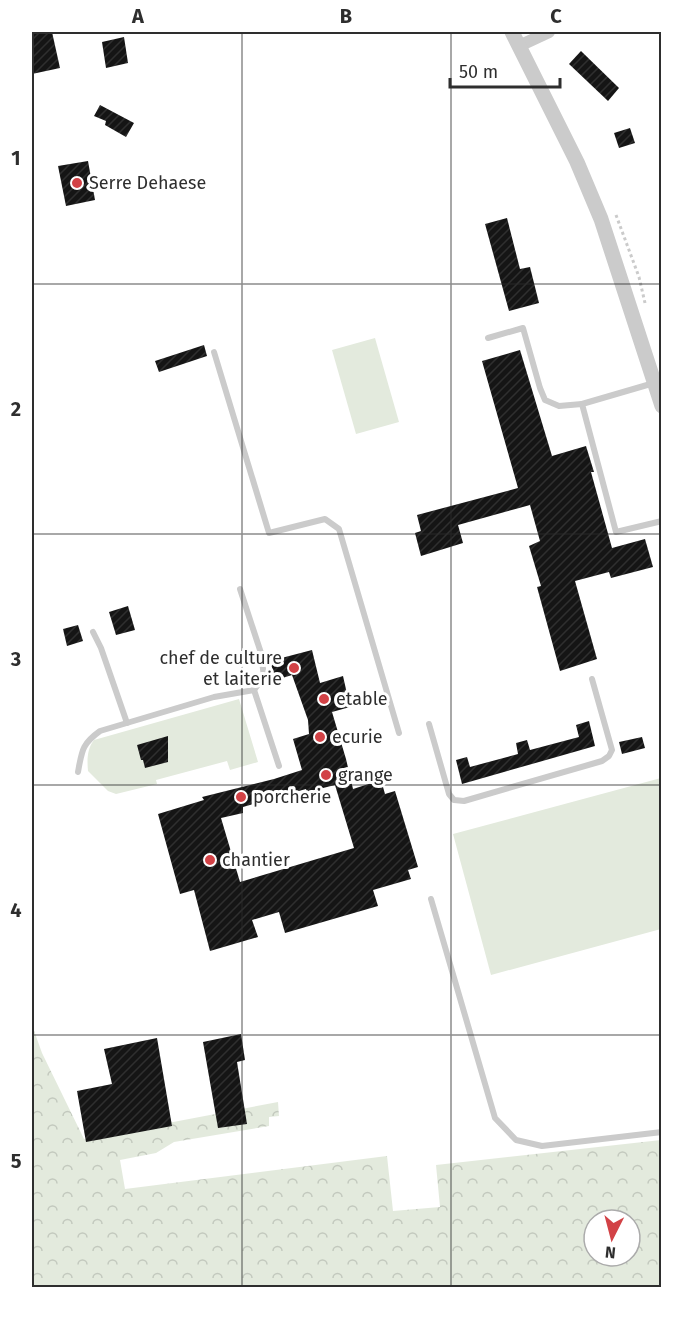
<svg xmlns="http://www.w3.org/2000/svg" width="693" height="1319" viewBox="0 0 693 1319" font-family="'Fira Sans',sans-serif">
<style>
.grass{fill:#e3eadd}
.park{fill:url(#park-crowns);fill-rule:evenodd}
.building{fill:url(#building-hatch);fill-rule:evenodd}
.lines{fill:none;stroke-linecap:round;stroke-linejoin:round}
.path{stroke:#cbcbcb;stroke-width:3;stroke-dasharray:3 3;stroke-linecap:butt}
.service{stroke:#cbcbcb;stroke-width:6}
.minor{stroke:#cbcbcb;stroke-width:12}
.tertiary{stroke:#cbcbcb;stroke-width:15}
.grid{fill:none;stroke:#2e2e2e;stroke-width:1.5;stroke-opacity:0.55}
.poi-dot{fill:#d24246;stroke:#fff;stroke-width:2}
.labels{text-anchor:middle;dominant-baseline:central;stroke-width:6;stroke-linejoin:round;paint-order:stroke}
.poi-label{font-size:18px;fill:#2e2e2e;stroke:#fff;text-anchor:start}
.neatline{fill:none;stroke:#2e2e2e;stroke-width:2}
.grid-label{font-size:20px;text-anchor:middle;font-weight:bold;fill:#2e2e2e}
</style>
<defs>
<pattern id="park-crowns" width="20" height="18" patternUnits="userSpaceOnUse" patternTransform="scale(1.5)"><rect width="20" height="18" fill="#e3eadd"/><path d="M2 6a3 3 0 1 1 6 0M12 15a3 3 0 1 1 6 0" fill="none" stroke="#c3c9be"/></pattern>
<pattern id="building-hatch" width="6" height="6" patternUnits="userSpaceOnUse" patternTransform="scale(1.5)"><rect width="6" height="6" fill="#151515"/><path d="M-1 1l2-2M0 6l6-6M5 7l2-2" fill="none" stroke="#2f2f2f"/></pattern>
</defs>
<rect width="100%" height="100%" fill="#fff"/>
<g class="grass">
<polygon points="375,338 399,422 356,434 332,350"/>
<path d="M239,699L258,762L230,770L227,761L156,780L157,784L116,794L108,791L88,771C87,760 87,749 94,740Z"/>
<polygon points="661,778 661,929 491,975 453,834"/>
</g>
<path class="park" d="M32,1025L42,1053L84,1139L278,1102L279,1116L269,1117V1126L174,1142L156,1153L120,1160L125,1189L387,1156L393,1211L440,1207L436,1165L661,1140V1287H32ZM594,1220H630V1256H594Z"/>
<g class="building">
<polygon points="32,32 52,32 60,68 32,74"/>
<polygon points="124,37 128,63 106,68 102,42"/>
<polygon points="581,51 619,88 608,101 569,64"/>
<polygon points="100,105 134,123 126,137 105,125 106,121 94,116"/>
<polygon points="630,128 635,143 619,148 614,133"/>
<polygon points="88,161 95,200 66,206 58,166"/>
<polygon points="507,218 520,269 530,267 539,303 509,311 485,224"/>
<polygon points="204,345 207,356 159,372 155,361"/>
<polygon points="520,350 552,456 586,446 594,472 591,472 612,548 645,539 653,567 611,578 609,572 575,581 597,659 560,671 537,587 541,586 529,546 540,541 530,505 458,525 463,543 421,556 415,533 421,531 417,515 518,488 482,361"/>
<polygon points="128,606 135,630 116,635 109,612"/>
<polygon points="78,625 83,641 67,646 63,629"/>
<path d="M312,650L320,683L343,676L350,707L332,712L346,759L353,789L381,780L385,794L395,791L418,867L408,870L411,879L373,890L378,906L285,933L279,912L252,920L258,937L210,951L194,890L180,894L158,814L204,800L202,797L274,779L302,770L293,739L309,734L308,720L292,675L276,680L270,661ZM335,785L354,848L240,882L221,818L243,813V807L306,789L307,792Z"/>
<polygon points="589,721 595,746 462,784 456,760 467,757 470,767 518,754 516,743 527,740 530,750 579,737 576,725"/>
<polygon points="168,736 168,762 145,768 143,760 141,760 137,745"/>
<polygon points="642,737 645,748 622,754 619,742"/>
<polygon points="241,1034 245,1060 237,1062 247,1124 218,1128 203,1042"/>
<polygon points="157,1038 172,1126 86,1142 77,1091 112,1084 104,1049"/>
</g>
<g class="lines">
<polyline class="path" points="616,215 639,277 645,303"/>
<g class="service">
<polyline points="488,338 523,328 540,388 545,400 559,406 582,404"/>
<polyline points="214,352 269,533 325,519 339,529 399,733"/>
<polyline points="654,383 582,404 616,532 662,521"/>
<polyline points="240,589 261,653 264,677 254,690"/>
<polyline points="93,632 101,648 127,723"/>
<polyline points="429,724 449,794 454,800 464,801 602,761 609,756 612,750 592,679"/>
<path d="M78,772C82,750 82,744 100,731L214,697L254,690L279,766"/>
<polyline points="431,899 495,1118 516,1140 542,1146 662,1132"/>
</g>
<polyline class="minor" points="519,46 549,32"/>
<polyline class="tertiary" points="512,32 577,162 601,219 662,406"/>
</g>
<path class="grid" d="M242,32V1288M451,32V1288M32,284H662M32,534H662M32,785H662M32,1035H662"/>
<g class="poi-dot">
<circle cx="77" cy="183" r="6"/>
<circle cx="294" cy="668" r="6"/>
<circle cx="324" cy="699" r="6"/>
<circle cx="320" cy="737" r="6"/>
<circle cx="326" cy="775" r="6"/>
<circle cx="241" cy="797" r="6"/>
<circle cx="210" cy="860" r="6"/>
</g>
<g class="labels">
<g class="poi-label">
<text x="89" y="183">Serre Dehaese</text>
<text x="282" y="658" text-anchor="end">chef de culture<tspan x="282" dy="21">et laiterie</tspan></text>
<text x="336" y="699">etable</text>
<text x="332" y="737">ecurie</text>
<text x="338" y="775">grange</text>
<text x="253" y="797">porcherie</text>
<text x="222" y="860">chantier</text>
</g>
</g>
<rect width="693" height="1319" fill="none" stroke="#ffffff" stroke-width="66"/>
<g transform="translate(612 1238) rotate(186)"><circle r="28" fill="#ffffff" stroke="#ababab" stroke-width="1.5"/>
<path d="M0-4.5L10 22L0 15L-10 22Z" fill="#d24246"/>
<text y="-9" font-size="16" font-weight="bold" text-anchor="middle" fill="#2e2e2e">N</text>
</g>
<path d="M450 78v9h110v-9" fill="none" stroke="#2e2e2e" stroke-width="3"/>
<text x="459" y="78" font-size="18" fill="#2e2e2e" stroke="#ffffff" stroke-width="4.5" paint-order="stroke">50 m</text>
<rect x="33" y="33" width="627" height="1253" class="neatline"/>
<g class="grid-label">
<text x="138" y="23">A</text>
<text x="346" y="23">B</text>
<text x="556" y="23">C</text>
<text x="16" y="165">1</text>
<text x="16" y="416">2</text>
<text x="16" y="666">3</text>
<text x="16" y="917">4</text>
<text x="16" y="1168">5</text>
</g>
</svg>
